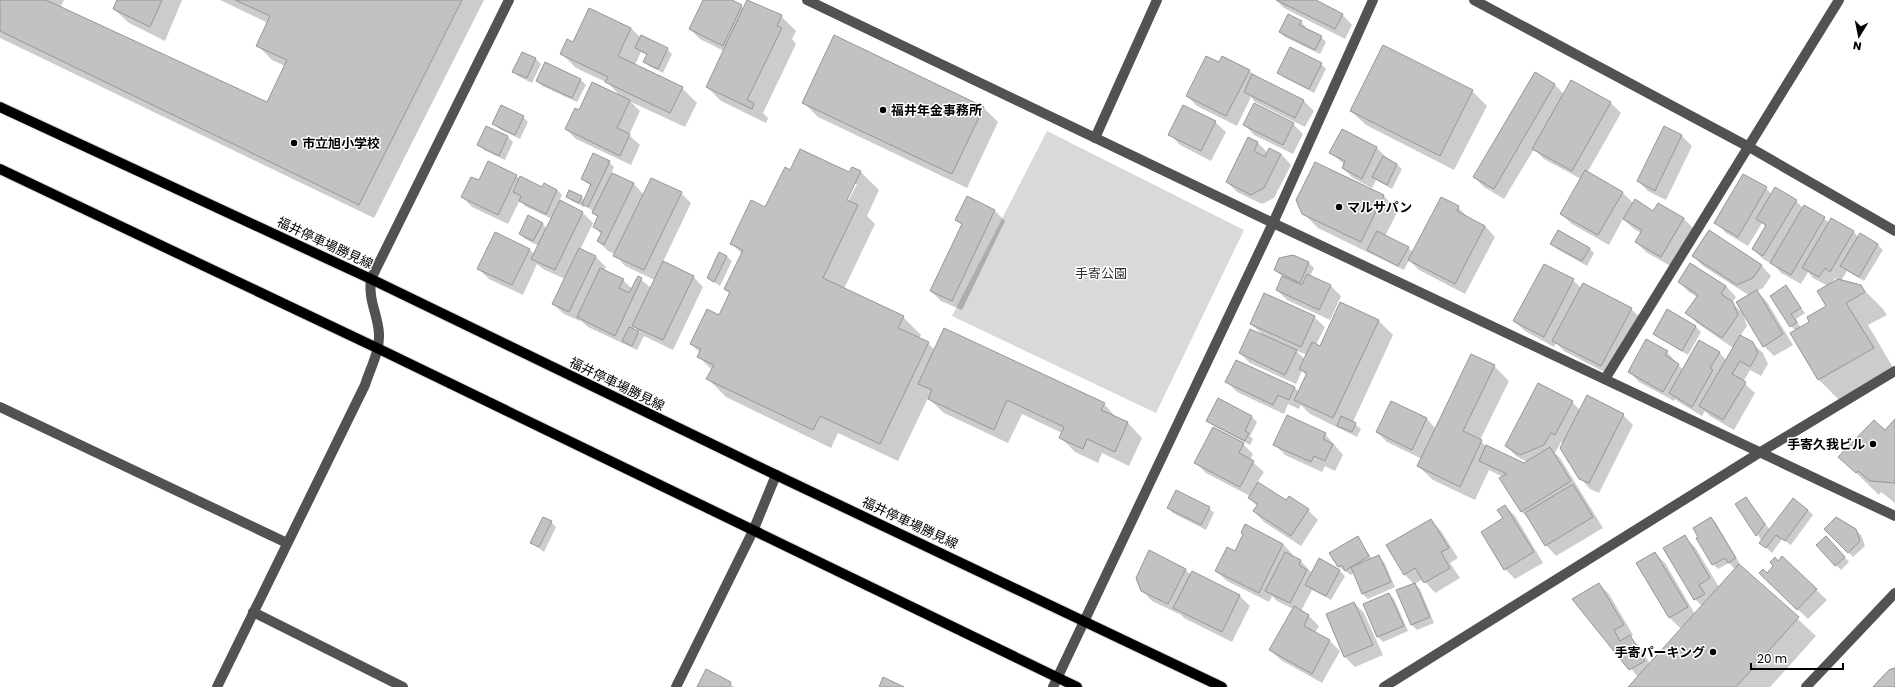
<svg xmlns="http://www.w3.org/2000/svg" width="1895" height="687" viewBox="0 0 1895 687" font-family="Poppins,'Noto Sans JP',sans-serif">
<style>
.green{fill:#d9d9d9}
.shadow{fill:#0003;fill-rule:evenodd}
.building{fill:#c2c2c2;stroke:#969696}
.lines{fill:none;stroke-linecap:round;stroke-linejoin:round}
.major-casing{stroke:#dbdbdb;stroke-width:12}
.minor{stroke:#525252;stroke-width:10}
.major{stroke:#000;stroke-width:10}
.poi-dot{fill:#000;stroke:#fff;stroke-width:1.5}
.labels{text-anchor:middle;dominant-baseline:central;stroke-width:3;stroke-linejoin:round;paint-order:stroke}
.poi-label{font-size:13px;font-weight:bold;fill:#000;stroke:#fff;text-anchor:start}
.street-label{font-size:13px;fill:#000;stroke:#fff}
.park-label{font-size:13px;fill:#303030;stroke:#fff}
</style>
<rect width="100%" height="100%" fill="#fff"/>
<polygon class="green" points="1047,131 1244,230 1156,413 952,316"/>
<g class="shadow">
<polygon points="0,0 64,0 60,8 268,103 285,66 272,60 258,46 268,23 220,0 484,0 374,218 0,38"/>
<polygon points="118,0 182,0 165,41 129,23 114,9"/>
<polygon points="704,0 730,0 744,8 748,0 781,16 796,31 792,39 796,44 763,113 768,118 766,123 721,101 707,87 724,51 700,39 690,29"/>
<polygon points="1276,0 1314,0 1342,14 1352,25 1345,39 1284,8"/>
<polygon points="589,9 631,28 641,38 667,49 672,54 663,73 649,66 644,61 647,55 641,52 635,65 682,88 697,103 685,127 631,102 640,111 629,135 640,145 631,165 576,139 566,129 579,111 620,96 608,83 576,68 561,53 573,43"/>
<polygon points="1301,22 1306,27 1305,29 1321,37 1326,42 1320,54 1285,37 1280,32"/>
<polygon points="835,37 984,108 998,122 967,188 818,117 803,102"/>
<polygon points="522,53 536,59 541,64 532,83 518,76 513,71"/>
<polygon points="545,63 581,80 586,85 577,102 542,86 537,81"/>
<polygon points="1219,63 1249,70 1256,77 1304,101 1314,111 1305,127 1255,102 1251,97 1237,126 1197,106 1187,96"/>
<polygon points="1321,64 1326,69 1314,93 1283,77 1278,72"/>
<polygon points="1535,73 1555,85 1564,94 1610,102 1621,113 1587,173 1622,192 1633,203 1654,212 1659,204 1684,219 1694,229 1672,267 1646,252 1636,242 1641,233 1634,229 1623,219 1609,245 1572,224 1561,214 1581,179 1544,159 1534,149 1504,199 1484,187 1474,177"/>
<polygon points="1472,91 1487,106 1454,170 1366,125 1351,111"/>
<polygon points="1184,107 1215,122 1226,132 1211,161 1180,145 1170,134"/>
<polygon points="523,117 528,122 520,139 499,129 494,124"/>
<polygon points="1244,124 1293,124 1303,134 1293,154 1254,135"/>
<polygon points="487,127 508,137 513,142 505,160 484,150 479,145"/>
<polygon points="1665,127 1682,136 1692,146 1666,200 1648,191 1638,181"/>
<polygon points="1249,139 1258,143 1268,153 1281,154 1291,165 1274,198 1262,204 1237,192 1227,182"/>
<polygon points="1377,148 1387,158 1386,159 1397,164 1402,169 1392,189 1376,180 1372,188 1353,178 1343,168 1345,165 1331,153"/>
<path d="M609,162L614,167L611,174L634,184L644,195L681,193L691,203L663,262L693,276L703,287L673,350L644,336L637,350L588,327L580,320V321L564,314L553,304L565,279L543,269L537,264L523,295L489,279L479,269L529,249L535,255L539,246L525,239L520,234L542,223L547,229L552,219L525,206L520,200L508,224L472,207L462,197L479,182L516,176L520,179L543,188L557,190L562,195L559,201L582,212L593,223L580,250L596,257L606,267L604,271L623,280L632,289L638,277L651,288L655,280L625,266L615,254L608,251L598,241L602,235L594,227L599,218L594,213V212L585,205L584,207L572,201L567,196L581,197L585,200L591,186L582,179ZM634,326L641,333L633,330Z"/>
<polygon points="1315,163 1384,196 1398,211 1385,236 1408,248 1413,252 1458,207 1468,218 1485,226 1495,237 1465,294 1419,270 1409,260 1404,270 1318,228 1303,213"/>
<path d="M853,168L861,172L879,190L867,216L875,224L844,289L903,317L921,335L919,339L928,343L935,350L1104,404L1118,419L1128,423L1142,438L1129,466L1102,453L1098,463L1075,452L1060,437L1062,433L1022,414L1008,443L944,413L928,398L898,461L838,433L831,448L726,397L708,379L712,370L699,357L700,353L691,344L720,316L730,294L725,289L742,254L731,243L766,208L790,171L850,174ZM854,184H857L846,205H844Z"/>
<path d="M1766,188L1772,195L1796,201L1803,208L1824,218L1829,223L1832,219L1854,232L1858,237L1878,245L1883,250L1864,281L1847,271L1841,281L1860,286L1883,309L1887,315L1868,325L1895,371L1841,402L1819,380L1792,333L1796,331L1791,326L1786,287L1805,313L1796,319L1801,328L1811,322L1827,307L1828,286L1813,278L1808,272L1801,284L1781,273L1774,265L1763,259L1753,249L1766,227L1762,223L1748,246L1726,233L1716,222ZM1835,278L1838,280L1832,283Z"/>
<polygon points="968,198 995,211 1005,221 962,310 941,301 931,291 962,225 957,220"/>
<polygon points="1552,244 1589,248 1594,253 1587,266 1557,249"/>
<polygon points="726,256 732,261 720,286 708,278"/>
<polygon points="1293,256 1309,263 1314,268 1310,276 1331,286 1341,296 1330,320 1287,300 1277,290 1283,277 1275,270"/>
<polygon points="1693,256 1761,265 1771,276 1763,288 1757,291 1767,302 1793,345 1774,356 1764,346 1750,296 1703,266"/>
<polygon points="1573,280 1581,288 1583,284 1631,309 1642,319 1612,376 1564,351 1556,343 1554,347 1525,331 1514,321"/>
<polygon points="1679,282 1726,286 1736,297 1732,303 1743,313 1747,326 1740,336 1752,343 1763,353 1768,364 1761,376 1750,370 1743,382 1755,393 1734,430 1710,416 1705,411 1702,416 1680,403 1675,399 1674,401 1639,382 1629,371 1667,352 1683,370 1719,352 1726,360 1733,348 1697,323 1687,313 1697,297 1689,292"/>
<path d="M1341,304L1379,321L1393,335L1353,422L1361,429L1357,437L1310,414L1301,405L1299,409L1288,404L1284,414L1237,392L1227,382L1294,387L1299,392L1307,376L1302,371L1296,384L1250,363L1240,353L1263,335L1251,324L1314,317L1325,327L1316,345L1320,347ZM1295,350L1307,355L1305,359Z"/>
<polygon points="1667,311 1696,327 1701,332 1688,355 1659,338 1654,333"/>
<polygon points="1494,366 1509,381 1480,440 1487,447 1524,464 1527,462 1516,456 1506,446 1572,402 1580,410 1623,415 1633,425 1599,493 1590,489 1580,478 1564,444 1561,442 1555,453 1560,458 1603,528 1556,556 1546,545 1531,521 1522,512 1501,478 1503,477 1489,470 1475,500 1433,480 1418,466 1422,459 1387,442 1377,432 1391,402 1427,419 1436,429"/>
<polygon points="1218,400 1252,417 1257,422 1250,436 1253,439 1250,445 1212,425 1207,420"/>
<polygon points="1895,420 1895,503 1881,492 1879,495 1840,457 1885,431"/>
<polygon points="1325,434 1343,455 1335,471 1325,466 1322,472 1285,455 1275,445"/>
<polygon points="1243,444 1253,454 1250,460 1264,472 1257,483 1287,502 1308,510 1318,520 1301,546 1264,522 1254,511 1257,506 1249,498 1250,496 1206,473 1196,463"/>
<polygon points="1746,498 1770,530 1808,510 1813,515 1791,545 1782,539 1772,553 1761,543 1762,541 1736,504"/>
<polygon points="1505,506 1515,516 1543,563 1515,579 1505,569"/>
<polygon points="1168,508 1209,508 1214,513 1206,530 1173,513"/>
<polygon points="1711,518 1716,523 1740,564 1739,565 1816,636 1770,687 1629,687 1638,677 1574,599 1599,584 1609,594 1633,635 1630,637 1640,647 1650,664 1684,626 1680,628 1670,618 1638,563 1655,553 1665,563 1695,614 1702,606 1695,599 1684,537 1695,547 1719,587 1735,569 1729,563 1718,569 1713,564"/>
<polygon points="1431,520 1441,531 1458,558 1450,563 1460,578 1435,593 1423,579 1415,584 1420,589 1434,623 1417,630 1412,625 1398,591 1414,584 1404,574"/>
<polygon points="551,522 556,527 544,552 532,543"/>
<polygon points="1826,529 1855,529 1861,535 1865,546 1853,557"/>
<polygon points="1357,537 1372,559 1379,557 1384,562 1395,587 1368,599 1363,594 1354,573 1351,575 1339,567 1331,553"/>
<polygon points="1831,542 1849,562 1841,570 1836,565"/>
<polygon points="1283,544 1293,555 1292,557 1301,561 1312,573 1340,571 1345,576 1331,600 1312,590 1301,611 1309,616 1319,626 1315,633 1330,641 1340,651 1322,683 1281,660 1270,650 1293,609 1277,601 1272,596 1269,602 1227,581 1216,571 1235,553"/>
<polygon points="1782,558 1827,600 1808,619 1770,583 1767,574"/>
<polygon points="1186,570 1191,575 1192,572 1240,596 1250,606 1232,642 1184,618 1179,613 1179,614 1152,601 1142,590"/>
<polygon points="1389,594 1394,599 1408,631 1383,642 1378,637 1364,605"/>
<polygon points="1354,603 1364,613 1383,655 1355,667 1345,657 1327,614"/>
<polygon points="730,683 734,687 698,687"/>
</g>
<g class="building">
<polygon points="0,0 46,0 267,102 287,60 256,46 270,16 235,0 462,0 359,205 0,31"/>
<polygon points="117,0 162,0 150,27 113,9"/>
<polygon points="703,0 732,0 742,5 723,46 689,29"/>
<polygon points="747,0 782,15 777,26 782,28 747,100 754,103 752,109 706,87"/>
<polygon points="1276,0 1316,0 1343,14 1335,29"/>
<polygon points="589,8 631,28 618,56 683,87 670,113 605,82 608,77 560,54 567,39 573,42"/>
<polygon points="1288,14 1302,21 1299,25 1322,36 1315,50 1279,32"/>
<polygon points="641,35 668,48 658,69 643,62 647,54 635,48"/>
<polygon points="834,35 984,107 952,174 802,103"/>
<polygon points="1383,45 1473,90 1440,156 1350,111"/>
<polygon points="1290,47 1322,63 1309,89 1277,73"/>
<polygon points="522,52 536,58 527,78 512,72"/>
<polygon points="1206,56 1219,62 1222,56 1250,70 1226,116 1186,96"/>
<polygon points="545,62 581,79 572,98 536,81"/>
<polygon points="1535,72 1555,84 1494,189 1473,177"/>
<polygon points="1252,74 1304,100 1295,118 1244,92"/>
<polygon points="1571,80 1611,102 1572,171 1532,149"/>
<polygon points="592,82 630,100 617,128 630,134 620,156 565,129 575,108 579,110"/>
<polygon points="1254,103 1294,123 1283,145 1243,125"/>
<polygon points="501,105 524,116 515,135 492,124"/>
<polygon points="1183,105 1216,121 1201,151 1168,135"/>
<polygon points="486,126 508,136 499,156 477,145"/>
<polygon points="1664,126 1682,135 1655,191 1637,181"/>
<polygon points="1342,129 1377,147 1362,179 1342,168 1345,161 1329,153"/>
<polygon points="1248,137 1258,142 1254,151 1265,157 1269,148 1281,154 1264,188 1251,195 1226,182"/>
<polygon points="800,149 849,172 852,167 861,171 847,200 858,205 823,278 904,316 898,328 929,342 880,444 820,416 813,430 706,379 714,365 697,357 701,349 690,344 707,309 719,315 730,292 724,289 743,250 730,244 751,200 765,207 785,167 790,170"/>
<polygon points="593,153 610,161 588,207 582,204 591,184 581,179"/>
<polygon points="1383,156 1397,164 1387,185 1372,177"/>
<polygon points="488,161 517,175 498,215 461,197 471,177 479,180"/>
<polygon points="1315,162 1384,195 1361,242 1302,214 1296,200"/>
<polygon points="1585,170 1623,192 1598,235 1560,214"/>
<polygon points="612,173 634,183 604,245 597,241 602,232 593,227 598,216 592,213"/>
<polygon points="1743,174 1767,187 1738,237 1714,223"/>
<polygon points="520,176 542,187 544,183 557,190 546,214 519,201 521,196 513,192"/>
<polygon points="651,178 682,192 644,270 613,256"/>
<polygon points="1775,187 1797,200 1763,256 1752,249 1766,225 1756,219"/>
<polygon points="569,190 582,196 579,203 566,197"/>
<polygon points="967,196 995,210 952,301 930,291 962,224 955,220"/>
<polygon points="1441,197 1459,206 1457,211 1485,226 1455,284 1408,260"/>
<polygon points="1635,199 1653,211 1658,203 1684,218 1661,257 1635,242 1642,230 1623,219"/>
<polygon points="560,200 583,212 555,270 531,259"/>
<polygon points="1804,205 1825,217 1791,275 1770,263"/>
<polygon points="528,215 543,223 533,241 519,234"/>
<polygon points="1831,218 1854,231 1830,272 1825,268 1819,277 1802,268"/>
<polygon points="1558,230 1590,248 1582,261 1550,244"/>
<polygon points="1709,230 1762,265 1753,278 1737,285 1692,256"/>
<polygon points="1377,231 1409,247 1398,266 1367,250"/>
<polygon points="495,232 530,249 512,285 477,269"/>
<polygon points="1860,233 1878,244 1859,277 1840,266"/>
<polygon points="579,248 596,256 569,312 552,304"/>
<polygon points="719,252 727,256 714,282 707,278"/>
<polygon points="1293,255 1309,262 1300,283 1274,270 1279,258"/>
<polygon points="663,261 694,276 663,340 632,326"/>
<polygon points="1690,263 1726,286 1721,294 1733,302 1738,315 1722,338 1685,313 1698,295 1678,282"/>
<polygon points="1544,264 1574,279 1544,337 1513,321"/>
<polygon points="600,268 624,279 619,288 629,293 638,276 642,278 615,336 577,317"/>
<polygon points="1307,274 1331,285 1319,310 1276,290 1282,276 1302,285"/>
<polygon points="1838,279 1861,285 1865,292 1846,303 1874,348 1818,380 1790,333 1809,322 1807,317 1826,306 1817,291"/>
<polygon points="1583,283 1632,308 1601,366 1552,341"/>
<polygon points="1786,285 1801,308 1791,314 1797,322 1790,327 1770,296"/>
<polygon points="1757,290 1783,334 1763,347 1736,302"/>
<polygon points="1264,293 1315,316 1301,347 1250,324"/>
<polygon points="1340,302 1379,320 1333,418 1294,400 1307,373 1299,369 1312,342 1320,346"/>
<polygon points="1667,309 1696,326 1682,351 1653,334"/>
<polygon points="629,327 639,331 632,346 622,341"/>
<polygon points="944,328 1105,403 1101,410 1128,422 1115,452 1087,439 1083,449 1059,438 1064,427 1007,400 994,430 928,399 932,390 918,384"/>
<polygon points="1250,329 1297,350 1285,375 1239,353"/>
<polygon points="1740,335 1753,342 1758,353 1750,367 1740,361 1732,374 1746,382 1723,420 1699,406"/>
<polygon points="1646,339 1668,351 1665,355 1679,364 1663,392 1628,372"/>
<polygon points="1699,340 1720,352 1710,368 1713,370 1692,407 1669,393"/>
<polygon points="1471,354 1495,365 1463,431 1482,440 1460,487 1417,466"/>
<polygon points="1236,360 1295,387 1289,400 1278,395 1273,405 1225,382"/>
<polygon points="1538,383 1573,401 1555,435 1551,433 1544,445 1520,455 1505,446"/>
<polygon points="1587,395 1624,414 1589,483 1579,479 1560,448"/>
<polygon points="1218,398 1252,416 1245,431 1249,433 1245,441 1206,421"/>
<polygon points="1391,401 1427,418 1412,450 1376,432"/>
<polygon points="1287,415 1326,433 1323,439 1333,444 1325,461 1314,456 1311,462 1273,445"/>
<polygon points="1341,416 1356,423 1352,432 1337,426"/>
<polygon points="1895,419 1895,483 1870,481 1858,471 1856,473 1838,457 1874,420 1885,430"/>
<polygon points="1213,427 1244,443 1239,453 1254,461 1240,487 1194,463"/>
<polygon points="1486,445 1524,463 1550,447 1571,481 1521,512 1499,478 1507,474 1479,461"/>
<polygon points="1258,482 1286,500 1289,496 1309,509 1291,536 1253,511 1258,504 1248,498"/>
<polygon points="1573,484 1593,517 1545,546 1525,513"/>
<polygon points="1176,490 1210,507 1201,525 1167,508"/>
<polygon points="1746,497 1765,524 1756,536 1735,504"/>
<polygon points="1793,498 1808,510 1785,541 1776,535 1766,548 1759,543"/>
<polygon points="1505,505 1534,552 1504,570 1481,532 1503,518 1497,510"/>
<polygon points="543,517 552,521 539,547 530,543"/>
<polygon points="1711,517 1736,558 1728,563 1725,558 1712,565 1696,538 1698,537 1693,528"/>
<polygon points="1836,517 1856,529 1860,541 1848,553 1824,529"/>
<polygon points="1431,519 1449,548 1441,552 1450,568 1424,583 1415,568 1404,575 1386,545"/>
<polygon points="1245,524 1283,544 1259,593 1215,571 1227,547 1235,551 1243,534 1241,533"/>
<polygon points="1685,535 1710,578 1699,585 1705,594 1694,600 1663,548"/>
<polygon points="1358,536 1369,556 1345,571 1342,565 1338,567 1329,553"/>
<polygon points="1826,536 1845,557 1835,566 1816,545"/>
<polygon points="1149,550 1186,569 1168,604 1141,591 1136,578"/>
<polygon points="1285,552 1301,560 1299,565 1307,570 1290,603 1265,591"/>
<polygon points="1655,552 1688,607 1669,618 1636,563"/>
<polygon points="1379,555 1391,582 1362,594 1351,567"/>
<polygon points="1782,556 1817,589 1797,610 1759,573 1763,569 1767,573 1773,566 1770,562 1775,557 1778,561"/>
<polygon points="1319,558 1340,570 1326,596 1305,585"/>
<polygon points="1739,564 1799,617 1736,687 1628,687"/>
<polygon points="1192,571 1240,595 1222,632 1173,608"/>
<polygon points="1415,583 1430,617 1411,625 1396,590"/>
<polygon points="1599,583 1624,625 1614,630 1620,641 1630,635 1645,661 1629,670 1572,599"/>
<polygon points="1389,593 1404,626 1377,637 1363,604"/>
<polygon points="1354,602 1373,645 1344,657 1326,614"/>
<polygon points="1294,606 1309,615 1304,626 1330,640 1312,674 1269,650"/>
<polygon points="1895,668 1895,687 1873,687 1889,670"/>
<polygon points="1895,668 1895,687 1873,687 1889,670"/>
<polygon points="706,669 731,682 729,687 697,687"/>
<polygon points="883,677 904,687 879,687"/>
</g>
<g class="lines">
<g class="major-casing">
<g id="major">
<polyline points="0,107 371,279 776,475 1222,687"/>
<polyline points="0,169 377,348 1077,687"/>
</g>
</g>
<g class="minor">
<polyline points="807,0 1273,223 1895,516"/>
<polyline points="1474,0 1749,147 1895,231"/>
<polyline points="1095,138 1157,0"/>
<polyline points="1605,379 1839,0"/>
<polyline points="0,407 287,543"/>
<polyline points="253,612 403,687"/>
<path d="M217,687L365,385C370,369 380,351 379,334C378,314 368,301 371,279L509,0"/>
<polyline points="676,687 753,531 776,475"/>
<polyline points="1053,687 1273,223 1373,0"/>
<polyline points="1384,687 1759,453 1895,371"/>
<polyline points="1806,687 1895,593"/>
</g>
<use href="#major" class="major"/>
</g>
<g class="poi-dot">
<circle cx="883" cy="110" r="4"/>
<circle cx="294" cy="143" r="4"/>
<circle cx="1339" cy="207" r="4"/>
<circle cx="1873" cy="444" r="4"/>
<circle cx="1713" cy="652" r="4"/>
</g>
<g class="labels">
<g class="poi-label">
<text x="891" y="110">福井年金事務所</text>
<text x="302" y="143">市立旭小学校</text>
<text x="1347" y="207">マルサパン</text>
<text x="1865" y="444" text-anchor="end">手寄久我ビル</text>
<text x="1705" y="652" text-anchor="end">手寄パーキング</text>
</g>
<g class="street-label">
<text transform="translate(325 243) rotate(25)">福井停車場勝見線</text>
<text transform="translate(617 384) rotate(26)">福井停車場勝見線</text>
<text transform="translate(910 523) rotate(25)">福井停車場勝見線</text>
</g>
<g class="park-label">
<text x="1101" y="273">手寄公園</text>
</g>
</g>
<g transform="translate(1859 36) rotate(190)" stroke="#ffffff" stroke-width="3" paint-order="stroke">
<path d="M0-3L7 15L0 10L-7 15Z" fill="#000000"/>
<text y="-6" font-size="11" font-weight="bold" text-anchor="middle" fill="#000000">N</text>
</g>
<path d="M1751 663v6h92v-6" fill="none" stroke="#000000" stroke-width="2"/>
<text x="1757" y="663" font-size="12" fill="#000000" stroke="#ffffff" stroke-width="3" paint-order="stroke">20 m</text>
</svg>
